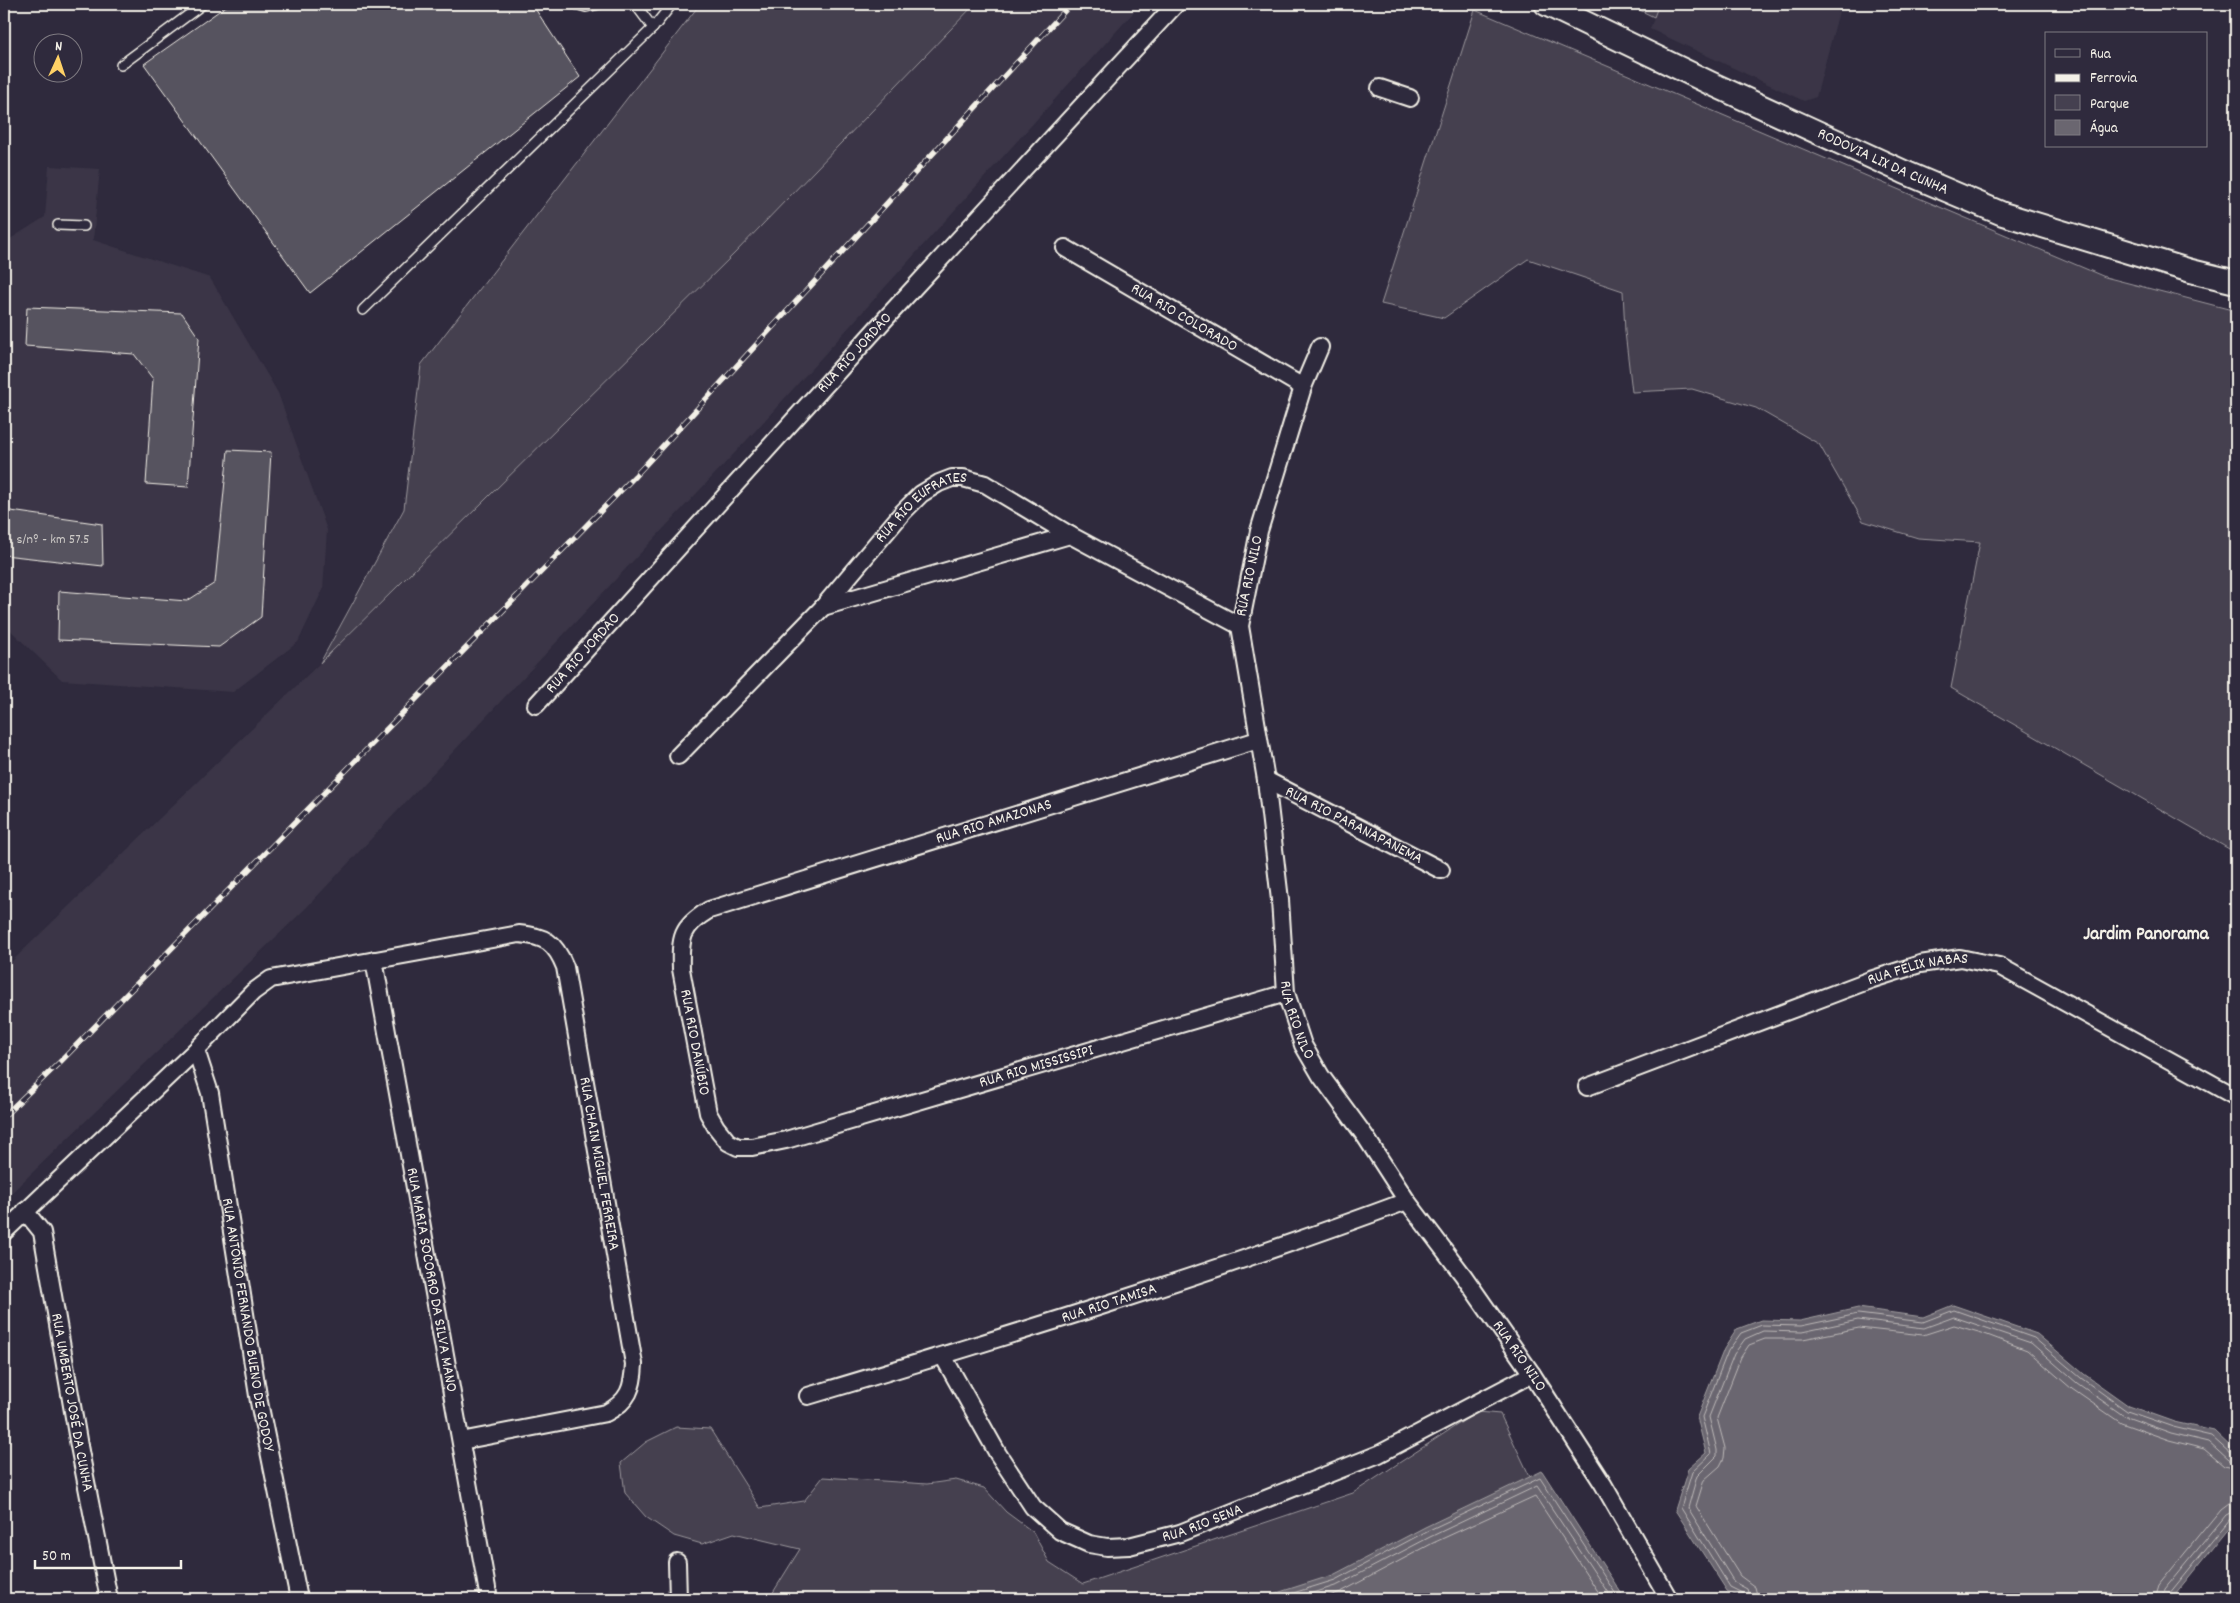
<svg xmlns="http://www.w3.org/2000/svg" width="2240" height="1603" viewBox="0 0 2240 1603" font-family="Dekko,sans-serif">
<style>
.built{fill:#3b3647}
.green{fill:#454050;stroke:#9c989c}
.water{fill:#6a6670;stroke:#a19ea0}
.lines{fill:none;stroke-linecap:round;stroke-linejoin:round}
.shore{stroke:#bdb9b8;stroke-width:1}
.building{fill:#56525f;stroke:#f4f1e8}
.service-casing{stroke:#f4f1e8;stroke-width:12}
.minor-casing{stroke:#f4f1e8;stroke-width:20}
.secondary-casing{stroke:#f4f1e8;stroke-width:26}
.service{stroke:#2f2a3d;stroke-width:9}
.minor{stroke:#2f2a3d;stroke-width:16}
.secondary{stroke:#2f2a3d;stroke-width:22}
.rail-casing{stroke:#f4f1e8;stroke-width:5.5}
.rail{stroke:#2f2a3d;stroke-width:4;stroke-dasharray:11;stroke-linecap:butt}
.labels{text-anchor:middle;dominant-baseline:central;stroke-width:4;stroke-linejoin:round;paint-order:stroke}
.number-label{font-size:14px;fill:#ccc9c6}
.street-label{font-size:16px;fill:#f4f1e8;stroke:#2f2a3d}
.quarter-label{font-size:19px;font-weight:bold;fill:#f4f1e8;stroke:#2f2a3d}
</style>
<rect width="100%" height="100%" fill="#2f2a3d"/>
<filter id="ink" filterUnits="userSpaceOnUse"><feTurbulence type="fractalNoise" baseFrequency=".02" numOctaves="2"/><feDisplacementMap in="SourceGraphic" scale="10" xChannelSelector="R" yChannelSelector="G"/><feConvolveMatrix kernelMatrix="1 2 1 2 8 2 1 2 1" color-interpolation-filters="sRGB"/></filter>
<g filter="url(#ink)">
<g class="built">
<polygon points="975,4 1141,4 746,441 306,908 4,1200 4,969 320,663 735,253"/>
<polygon points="1659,4 1841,4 1816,97 1804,101 1650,29"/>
<polygon points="49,166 100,169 93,240 210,278 278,393 327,530 323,589 298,642 233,692 62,680 4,624 4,243 45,217"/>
</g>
<g class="green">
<polygon points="700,4 975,4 735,253 320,663 404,509 421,365"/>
<polygon points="1627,4 1659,4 1654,17"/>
<polygon points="1475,10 2105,277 2236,311 2236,853 1951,688 1980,542 1918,538 1863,521 1819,444 1756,408 1692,389 1632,392 1625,332 1623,291 1528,259 1444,318 1381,304"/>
<polygon points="1477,1412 1500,1414 1532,1481 1342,1599 769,1599 800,1549 734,1533 702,1544 674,1536 646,1517 625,1493 621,1463 646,1442 676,1427 710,1429 760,1508 804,1501 823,1477 927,1484 956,1480 984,1488 1006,1512 1033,1532 1049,1562 1083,1584 1353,1493"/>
</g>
<g class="water">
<polygon points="1953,1305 2037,1334 2084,1374 2129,1406 2174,1422 2214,1431 2236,1452 2236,1519 2171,1599 1743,1599 1727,1591 1675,1510 1688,1469 1706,1453 1697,1417 1724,1349 1737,1329 1761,1320 1800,1321 1858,1308 1923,1317"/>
<polygon points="1542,1471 1625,1599 1258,1599 1333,1575 1425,1527"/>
</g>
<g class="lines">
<g class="shore">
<polyline points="1274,1599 1335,1580 1427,1531 1540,1478 1619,1599"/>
<polyline points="1295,1599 1338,1585 1430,1537 1537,1486 1612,1599"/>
<polyline points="1320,1599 1341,1592 1433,1543 1535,1496 1603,1599"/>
<polyline points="1744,1599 1742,1593 1730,1587 1681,1508 1692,1472 1711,1454 1702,1417 1728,1351 1741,1333 1762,1325 1801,1326 1858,1314 1923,1322 1954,1310 2034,1338 2081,1378 2127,1411 2173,1427 2211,1436 2231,1454 2236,1455"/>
<polyline points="1750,1599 1747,1589 1734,1582 1688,1508 1697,1476 1717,1456 1717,1450 1709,1417 1734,1354 1745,1339 1763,1331 1802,1332 1858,1320 1924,1328 1954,1317 2031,1343 2077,1383 2124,1416 2171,1433 2208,1442 2228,1460 2236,1462"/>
<polyline points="1758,1599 1755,1587 1740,1576 1696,1506 1704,1480 1720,1466 1724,1458 1725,1448 1717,1418 1741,1357 1749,1345 1765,1339 1803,1339 1859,1328 1923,1335 1954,1325 1982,1333 2027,1350 2072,1389 2121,1423 2169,1440 2204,1449 2224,1466 2236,1469"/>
<polyline points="2154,1599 2158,1586 2220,1510 2228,1504 2236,1503"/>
<polyline points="2162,1599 2164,1590 2226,1515 2236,1510"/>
<polyline points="2168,1599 2169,1594 2230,1519 2236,1517"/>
</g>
</g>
<g class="building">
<polygon points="229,4 532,4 580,77 310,293 144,64"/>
<polygon points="27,307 182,313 199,338 188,487 146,484 153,379 134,354 25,346"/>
<polygon points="228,450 271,452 261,617 219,647 58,640 59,591 187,601 215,583"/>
<polygon points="4,510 102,524 103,566 4,555"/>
</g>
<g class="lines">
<g class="service-casing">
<g id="service">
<polyline points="575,4 586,7 599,4"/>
<polyline points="635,4 653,28"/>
<polyline points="121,65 203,4"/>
<polyline points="58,225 84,226"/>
<polyline points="363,310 653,28 672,4"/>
</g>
</g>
<g class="minor-casing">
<g id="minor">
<polyline points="1380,88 1410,98"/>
<path id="s1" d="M1065,248L1303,387"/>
<path id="s2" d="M1320,347L1303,387L1259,531L1240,626L1266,780L1280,900L1286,993L1303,1045L1321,1076L1365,1136L1407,1201L1463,1275L1532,1374L1603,1484L1669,1599"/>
<polyline points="823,607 1070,535"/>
<path id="s3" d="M536,705L887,317L1176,4"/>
<path id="s4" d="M1258,740L709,910C681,927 680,937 681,969L708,1113L716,1127L728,1142L738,1147H752L786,1140L1286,993"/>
<path id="s5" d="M678,756L823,607L903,512L921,494L939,483L952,478H963L985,484L1070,535L1240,626"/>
<path id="s6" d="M1266,780L1441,870"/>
<path id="s7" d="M374,960L489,1599"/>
<path id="s8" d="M196,1050L210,1093L259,1402L299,1599"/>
<path id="s9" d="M1587,1087L1870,980L1920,964L1960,958L1999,966L2236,1097"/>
<path id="s10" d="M25,1211L42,1232L79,1446L109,1599"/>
<path id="s11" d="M4,1232L196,1050L253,992L271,979L519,934C545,936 555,942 565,967L634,1364C633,1388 629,1401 606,1413L461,1441"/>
<path id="s12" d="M943,1356L998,1454L1033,1507L1060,1531L1089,1544L1107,1547L1129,1546L1180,1533L1379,1454L1532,1374"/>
<path id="s13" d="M808,1396C1009,1336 1211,1274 1407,1201"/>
<polyline points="677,1562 678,1599"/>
</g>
</g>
<g class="secondary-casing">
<g id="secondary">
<path id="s14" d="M1546,4L1710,83L1904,172L2003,214L2191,271L2236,282"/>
</g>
</g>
<use href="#service" class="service"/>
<use href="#minor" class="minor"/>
<use href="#secondary" class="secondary"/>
<g class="rail-casing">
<polyline id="rail" points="4,1116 61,1061 635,476 1071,4"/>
</g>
<use href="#rail" class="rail"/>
</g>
</g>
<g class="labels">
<g class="number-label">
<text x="53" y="540">s/nº - km 57.5</text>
</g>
<g class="street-label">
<text stroke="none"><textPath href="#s14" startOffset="372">RODOVIA LIX DA CUNHA</textPath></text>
<text stroke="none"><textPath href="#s1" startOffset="138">RUA RIO COLORADO</textPath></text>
<text stroke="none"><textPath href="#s3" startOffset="475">RUA RIO JORDÃO</textPath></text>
<text stroke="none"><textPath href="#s5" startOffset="351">RUA RIO EUFRATES</textPath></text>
<text transform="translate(1250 576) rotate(-78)">RUA RIO NILO</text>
<text stroke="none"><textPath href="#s3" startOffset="70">RUA RIO JORDÃO</textPath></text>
<text transform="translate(994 822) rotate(-17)">RUA RIO AMAZONAS</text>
<text stroke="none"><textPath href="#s6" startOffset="99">RUA RIO PARANAPANEMA</textPath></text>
<text stroke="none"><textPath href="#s9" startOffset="352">RUA FÉLIX NABAS</textPath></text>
<text stroke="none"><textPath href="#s2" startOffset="690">RUA RIO NILO</textPath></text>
<text stroke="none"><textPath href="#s4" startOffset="720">RUA RIO DANÚBIO</textPath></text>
<text stroke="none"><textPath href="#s4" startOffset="1148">RUA RIO MISSISSIPI</textPath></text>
<text stroke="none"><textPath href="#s11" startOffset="881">RUA CHAIN MIGUEL FERREIRA</textPath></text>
<text stroke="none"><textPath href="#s7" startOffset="325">RUA MARIA SOCORRO DA SILVA MANO</textPath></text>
<text stroke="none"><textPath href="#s13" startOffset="315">RUA RIO TAMISA</textPath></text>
<text stroke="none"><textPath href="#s8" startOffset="280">RUA ANTÔNIO FERNANDO BUENO DE GODOY</textPath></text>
<text stroke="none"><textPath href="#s2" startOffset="1095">RUA RIO NILO</textPath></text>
<text stroke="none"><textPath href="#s10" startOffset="200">RUA UMBERTO JOSÉ DA CUNHA</textPath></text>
<text stroke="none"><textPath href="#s12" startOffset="361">RUA RIO SENA</textPath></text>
</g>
<g class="quarter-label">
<text x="2146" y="935">Jardim Panorama</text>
</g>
</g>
<rect width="2240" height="1603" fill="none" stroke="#2f2a3d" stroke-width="20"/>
<rect x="10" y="10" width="2220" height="1583" fill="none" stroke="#f4f1e8" stroke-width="2" filter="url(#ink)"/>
<rect x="2045" y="32" width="162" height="115" fill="#2f2a3d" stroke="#7e7a81"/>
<rect x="2055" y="49" width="25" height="8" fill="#2f2a3d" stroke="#7e7a81"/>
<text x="2090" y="58" font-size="15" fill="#f4f1e8">Rua</text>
<rect x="2055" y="74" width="25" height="8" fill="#f4f1e8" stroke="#7e7a81"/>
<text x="2090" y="82" font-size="15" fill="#f4f1e8">Ferrovia</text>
<rect x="2055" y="95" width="25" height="15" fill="#454050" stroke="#7e7a81"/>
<text x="2090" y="108" font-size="15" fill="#f4f1e8">Parque</text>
<rect x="2055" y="120" width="25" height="15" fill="#6a6670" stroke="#7e7a81"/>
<text x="2090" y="132" font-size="15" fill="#f4f1e8">Água</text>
<g transform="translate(58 58) rotate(3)"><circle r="24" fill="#2f2a3d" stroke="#7e7a81"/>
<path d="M0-4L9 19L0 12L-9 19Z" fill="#ffd166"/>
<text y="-8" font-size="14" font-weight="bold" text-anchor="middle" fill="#f4f1e8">N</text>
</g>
<path d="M35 1560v8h146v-8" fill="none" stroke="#f4f1e8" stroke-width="2.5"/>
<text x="42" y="1560" font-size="15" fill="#f4f1e8" stroke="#2f2a3d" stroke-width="4" paint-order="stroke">50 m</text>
</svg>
